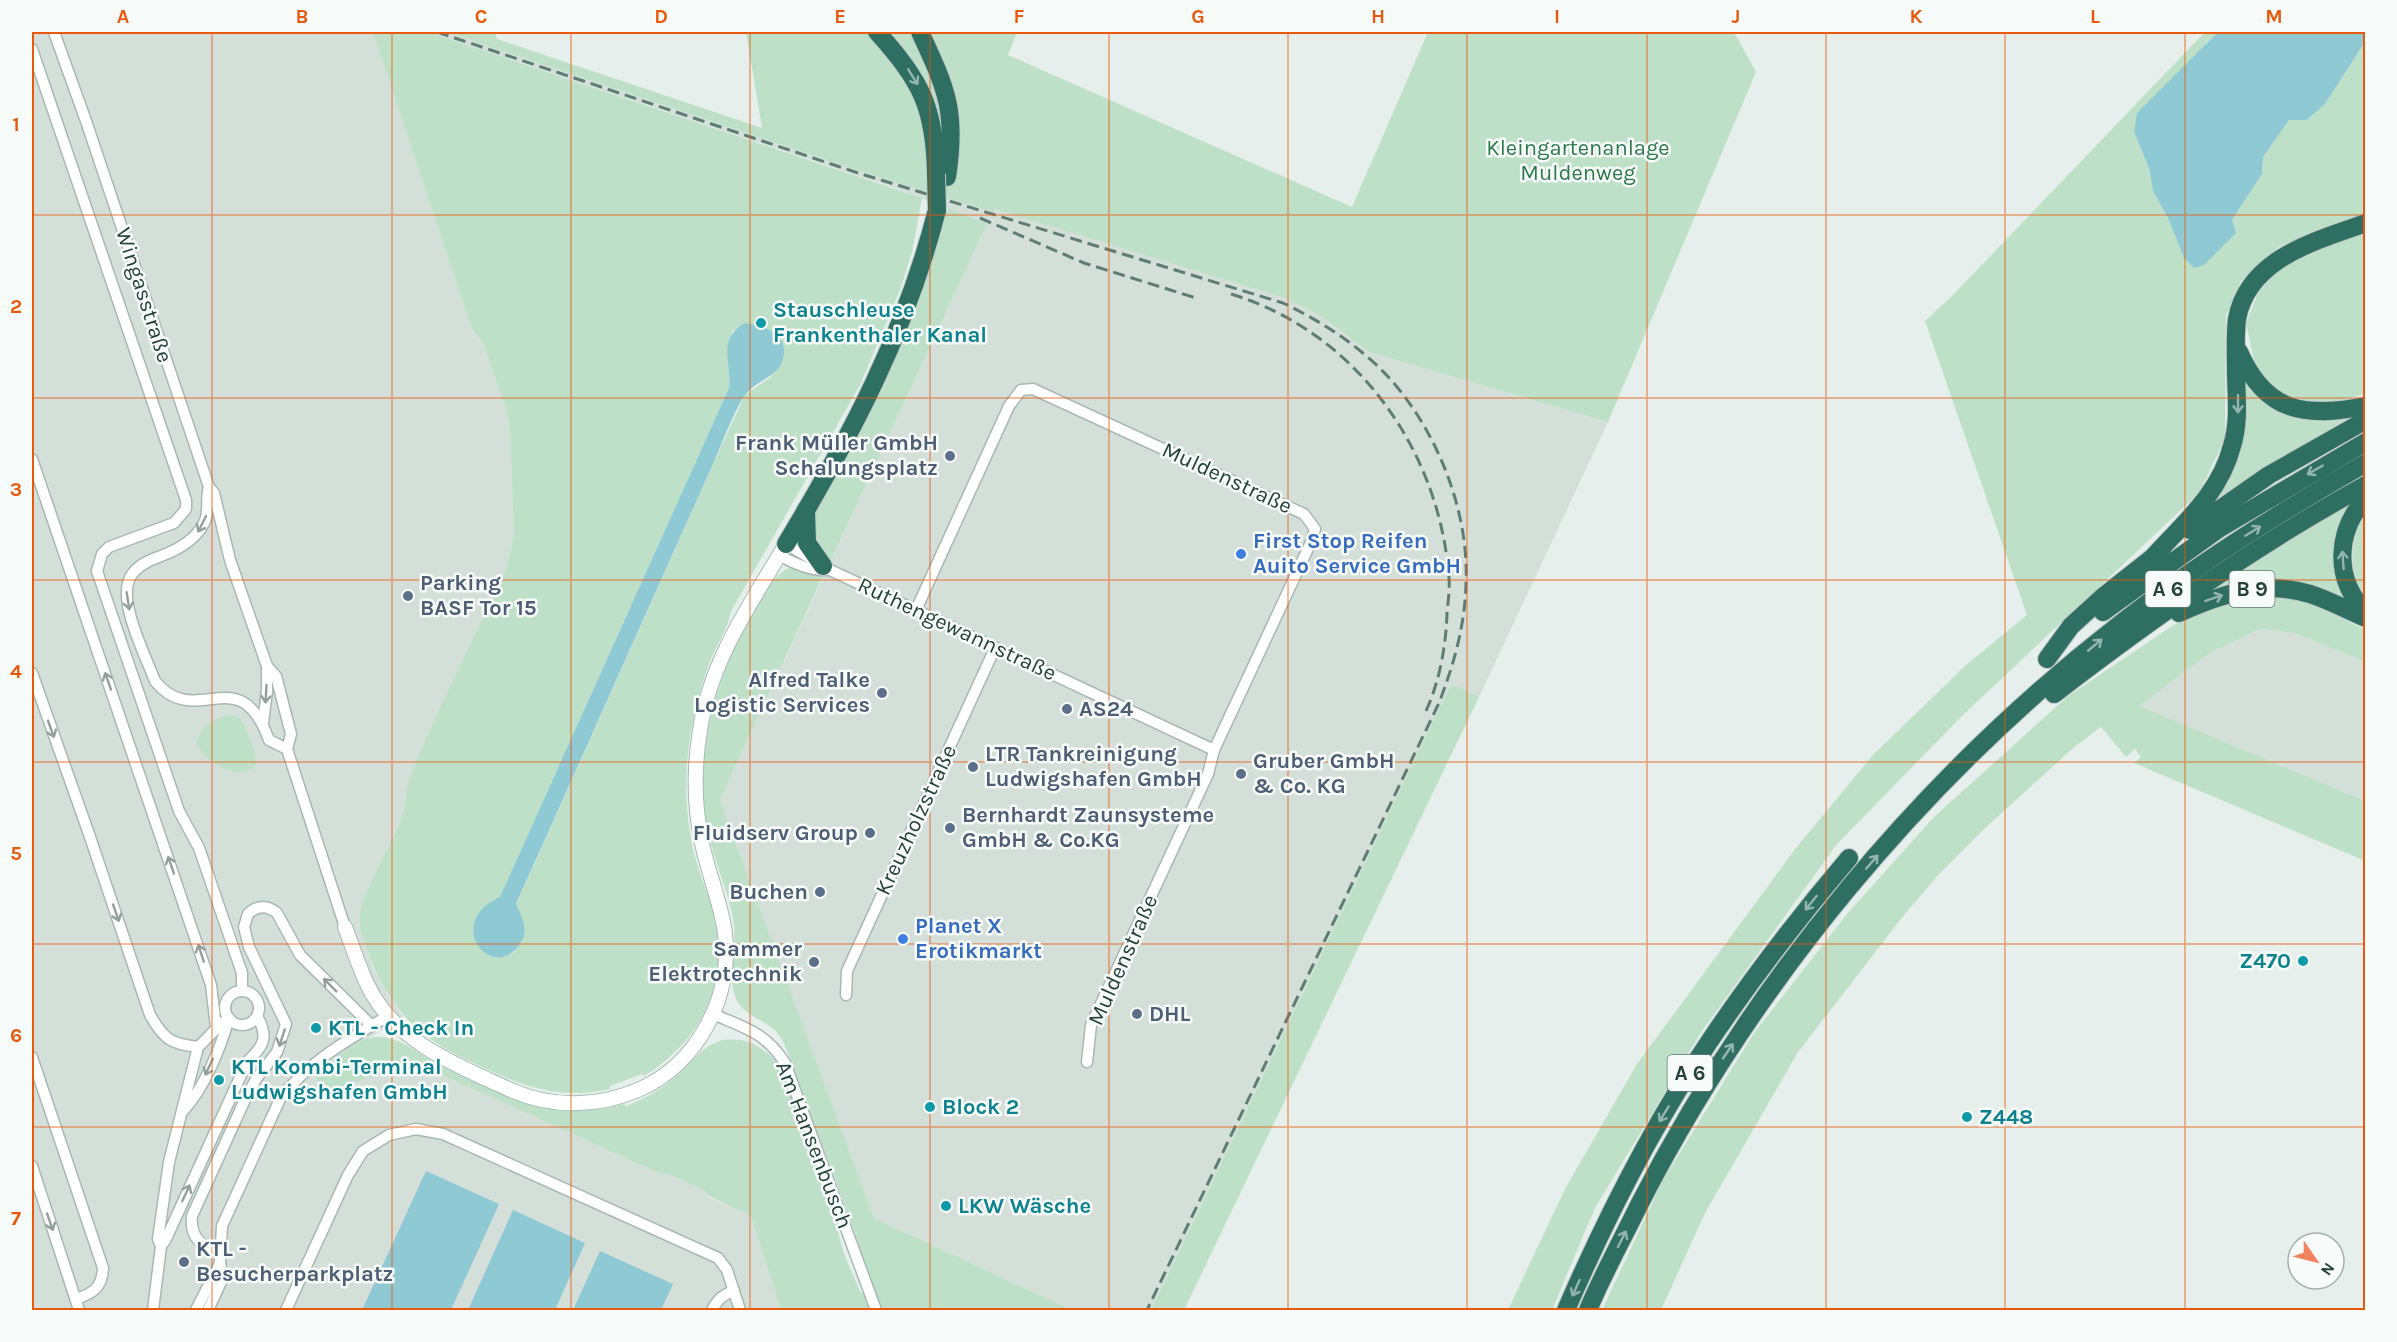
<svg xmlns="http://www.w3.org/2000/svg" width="2397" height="1342" viewBox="0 0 2397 1342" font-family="Karla,sans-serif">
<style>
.built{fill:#d4dfda}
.green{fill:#bfe0c8;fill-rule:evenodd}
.water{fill:#8ec9d4}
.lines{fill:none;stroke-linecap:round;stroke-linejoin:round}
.street-casing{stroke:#a8b8b2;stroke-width:13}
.secondary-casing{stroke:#a4bbb3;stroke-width:16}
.highway-casing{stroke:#c2cac8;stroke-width:20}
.street{stroke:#fff;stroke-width:10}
.secondary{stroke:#fff;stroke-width:14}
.highway{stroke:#2f6f62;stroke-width:18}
.rail{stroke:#5f7d75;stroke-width:3;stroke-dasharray:12 6;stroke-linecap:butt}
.highway-bridge-casing{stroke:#c2cac8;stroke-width:20;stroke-linecap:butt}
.highway-bridge{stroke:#2f6f62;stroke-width:18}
.oneway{stroke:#93b5ae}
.oneway2{stroke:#92a09c}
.grid{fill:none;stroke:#e8590c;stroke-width:1.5;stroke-opacity:0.55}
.culture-dot{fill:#0f9aa8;stroke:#f7fbf9;stroke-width:2}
.service-dot{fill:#5c6f8a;stroke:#f7fbf9;stroke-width:2}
.shop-dot{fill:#3f7fe0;stroke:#f7fbf9;stroke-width:2}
.labels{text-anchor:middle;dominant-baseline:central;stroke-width:5;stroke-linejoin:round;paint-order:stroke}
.shield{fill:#f7fbf9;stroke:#637a73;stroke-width:1.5}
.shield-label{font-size:21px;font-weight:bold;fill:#24423a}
.park-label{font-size:22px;fill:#2d7a4b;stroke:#f7fbf9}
.street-label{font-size:22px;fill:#24423a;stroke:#f7fbf9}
.culture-label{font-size:22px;font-weight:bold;fill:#0d838f;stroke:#f7fbf9;text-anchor:start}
.service-label{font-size:22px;font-weight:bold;fill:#4e5e75;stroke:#f7fbf9;text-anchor:start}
.shop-label{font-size:22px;font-weight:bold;fill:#366cbe;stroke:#f7fbf9;text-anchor:start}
.neatline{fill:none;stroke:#e8590c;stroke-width:2}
.grid-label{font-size:20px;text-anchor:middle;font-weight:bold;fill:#e8590c}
</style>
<rect width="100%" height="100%" fill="#e6efeb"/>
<g class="built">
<polygon points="32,32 373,32 471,327 483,343 506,408 510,431 514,534 507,567 410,776 401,820 361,910 361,930 373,968 388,996 404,1017 345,1052 326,1093 412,1060 663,1175 666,1172 706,1191 707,1196 751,1216 781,1310 32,1310"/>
<polygon points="428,32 446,32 859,171 992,211 994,208 1285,298 1324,318 1369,352 1608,422 1479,697 1458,686 1450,686 1151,1310 1072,1310 874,1218 720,800 987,224 901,190"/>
<polygon points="2260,629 2295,633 2365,662 2365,801 2138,706 2211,652"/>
</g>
<g class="green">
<path d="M373,32H428L922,198L912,252L901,287L860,385L731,611C728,629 717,644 710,661C698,694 690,727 687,763C685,792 687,824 694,853C699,874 708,893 714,914C732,981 701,1041 644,1076L642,1074L610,1086V1089C552,1102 511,1081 459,1056C411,1032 384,999 367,949C364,939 359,929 360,918C360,896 391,846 400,822C406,807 405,789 411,774C440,704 475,636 507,567L514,534L510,431L506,408L483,343L471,327ZM734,329L772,376L745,395L719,451L516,905L522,916L523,941L514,952L503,957L491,901L500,898L729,388C732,365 722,352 734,329Z"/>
<polygon points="446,32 495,32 497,39 762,128 746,32 1017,32 1008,55 1352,207 1428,32 1734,32 1756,72 1608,422 1369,352 1324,318 1285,298 995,209 993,212 859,171"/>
<polygon points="2205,32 2218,32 2208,41 2134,132 2149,168 2153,191 2169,220 2232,220 2262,174 2263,157 2289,120 2307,120 2325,104 2365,42 2365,214 2280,246 2241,281 2226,316 2225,439 2199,493 1963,715 1837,844 1702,1031 1595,1208 1552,1310 1508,1310 1565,1189 1637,1064 1796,848 1873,755 1965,666 2027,615 1925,321 1952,296"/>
<polygon points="948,208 987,224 831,560 819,554 810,533 815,512 842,467 884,381"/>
<polygon points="2365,231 2365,394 2327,404 2280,395 2255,366 2246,323 2259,291 2282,267 2317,248"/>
<polygon points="2241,376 2255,389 2349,418 2274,462 2213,503"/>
<polygon points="2348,505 2350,506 2350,600 2215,592 2213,589 2272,549"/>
<path d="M2365,511V594C2346,572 2352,535 2365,511Z"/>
<path d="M789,568L810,570L823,576L720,800L874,1218L1072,1310H781L751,1216L707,1195L706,1191L666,1173L663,1175L412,1061L326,1093L315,1076C330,1064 356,1038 376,1037C398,1036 415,1051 434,1062C450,1071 466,1078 483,1085C534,1109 569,1118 624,1104L626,1106C648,1098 668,1085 685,1068C692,1061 699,1052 709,1046C736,1029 770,1047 784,1073L836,1213C836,1241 850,1268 861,1293L872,1290C865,1271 861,1252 855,1233C840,1191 823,1148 807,1106C798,1084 792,1058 781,1038C770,1019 742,1018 735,996C727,973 737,947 734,924C729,891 713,860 707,827C695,755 714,679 751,618C761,601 770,576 789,568Z"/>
<polygon points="2258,596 2286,598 2317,605 2365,630 2365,662 2295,633 2260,629 2211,652 2139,706 2365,801 2365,861 2134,763 2141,757 2135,749 2126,757 2101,727 2072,749 1983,830 1940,873 1904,915 1798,1052 1705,1213 1661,1310 1602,1310 1663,1180 1754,1033 1847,914 1934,817 2067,697 2175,624 2215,607"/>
<polygon points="1450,686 1458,686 1479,697 1184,1310 1151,1310"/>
<path d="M226,715L238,717C248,730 255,748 256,765C240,784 202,762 196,741L207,724Z"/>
</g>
<g class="water">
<polygon points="2218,32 2365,32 2365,42 2325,104 2307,120 2289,120 2263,157 2262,174 2232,220 2236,233 2204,265 2194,268 2184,258 2169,220 2153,191 2149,168 2134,132 2137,113"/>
<path d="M745,323C761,325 785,332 784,352C783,377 758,378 746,394C735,408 721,446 713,464C647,611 582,757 516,904C523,918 530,933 518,947C489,981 444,922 500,897L729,388C732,361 716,340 745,323Z"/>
<polygon points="426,1171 499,1204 451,1310 362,1310"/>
<polygon points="513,1210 585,1243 555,1310 468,1310"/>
<polygon points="600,1251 673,1284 661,1310 573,1310"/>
</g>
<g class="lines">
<g class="street-casing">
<g id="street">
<path d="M54,32L86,121L209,487C205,499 210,512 204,523C196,539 177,550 161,556C149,560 133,568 129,580C119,604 146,657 155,681C196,732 239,657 269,740L287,749"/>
<polyline points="32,49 186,500 186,509 174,523 109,547 102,554 97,571 179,811 199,848 242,973 242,991"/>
<polyline points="32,459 211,985 216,1027"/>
<polyline points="209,487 214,493 230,560 267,666 267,691 263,723"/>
<polyline points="786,544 830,570 1214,750"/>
<path d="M779,555C793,563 810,571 827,570"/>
<polyline points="916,610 1009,406 1021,390 1033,389 1304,514 1315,529 1312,540 1214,750 1208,774 1091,1025 1087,1062"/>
<polyline points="267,666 276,676 291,734 287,749 345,927"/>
<path d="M32,673L89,834L150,1015C164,1039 170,1044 198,1047C209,1037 217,1026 229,1018"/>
<circle cx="242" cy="1008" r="17"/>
<polyline points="846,995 847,971 995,648"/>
<path d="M713,1014C745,1028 765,1032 785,1063L876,1310"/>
<path d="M32,1057L103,1268C102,1287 94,1293 76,1299"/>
<path d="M183,1111C204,1089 221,1047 229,1018"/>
<polyline points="32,1166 79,1310"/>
<path d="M161,1246L166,1239L247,1062C264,1046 269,1037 257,1016"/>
<path d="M219,1251C200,1247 190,1236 192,1216L243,1104L256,1079L277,1052L286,1024L249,947L244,927L248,914C257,905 267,905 277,913L300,955L372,1026"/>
<polyline points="153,1310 161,1246 158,1239 169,1162 198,1047"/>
<polyline points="196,1310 220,1263"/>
<path d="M208,1310L223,1278L220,1263L222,1226L280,1099C308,1062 349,1039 388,1016"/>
<polyline points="286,1310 348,1175 363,1151 389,1135 416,1129 443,1134 718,1258 727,1270 740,1310"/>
<path d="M712,1310C717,1300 723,1294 734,1291"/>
</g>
</g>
<g class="secondary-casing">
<path id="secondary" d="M345,927C354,950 361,975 373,995C402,1045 463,1068 513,1091C553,1108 598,1107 638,1090C697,1065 733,997 725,933C721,903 708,873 702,843C694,806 694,767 700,730C710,661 751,603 786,544"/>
</g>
<g class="highway-casing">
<g id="highway">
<path d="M877,32C921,80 935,108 936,174"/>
<path d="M920,32C947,90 957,112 947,177"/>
<path d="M2239,352C2266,413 2305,418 2366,406"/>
<path d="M2366,498C2336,531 2333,579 2366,612"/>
<polyline points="806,510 807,543 823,566"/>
<polyline points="2190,530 2269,475 2366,420"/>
<path d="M786,544C851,436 906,332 937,210"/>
<path d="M2154,556C2185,522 2220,493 2232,446C2240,420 2236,396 2236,369C2236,353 2235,335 2237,319C2248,258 2316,241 2366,223"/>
<polyline points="2103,612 2220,528 2366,442"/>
<path d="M2179,613C2221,594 2263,580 2310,594C2329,600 2347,610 2366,618"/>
<polyline points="2047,659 2071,626 2105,595 2162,550"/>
<path d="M2054,694C2153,618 2256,545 2366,485"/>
<path d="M1566,1310C1606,1218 1652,1126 1709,1042C1752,978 1799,917 1849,858"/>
<path d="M1588,1310C1603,1274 1622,1240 1639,1205C1753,982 1922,778 2120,624C2197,564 2280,512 2366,463"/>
</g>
</g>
<use href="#street" class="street"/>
<use href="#secondary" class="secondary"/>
<use href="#highway" class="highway"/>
<g class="rail">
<path d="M437,32L858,173L1283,303C1312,317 1339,333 1364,354C1427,405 1470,502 1466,584C1465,625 1454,664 1439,703L1147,1310"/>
<polyline points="980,218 1084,263 1196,298"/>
<path d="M1231,294C1356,332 1439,449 1449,577C1450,589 1448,602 1447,613C1446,647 1439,685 1424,715"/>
</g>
<g class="highway-bridge-casing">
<polyline id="highway-bridge" points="936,174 937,210"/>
</g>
<use href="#highway-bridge" class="highway-bridge"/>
</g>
<defs><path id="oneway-shaft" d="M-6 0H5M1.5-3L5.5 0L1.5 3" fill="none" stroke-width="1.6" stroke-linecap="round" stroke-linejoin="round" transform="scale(1.5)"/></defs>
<g class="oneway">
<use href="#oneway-shaft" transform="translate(913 77) rotate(58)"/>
<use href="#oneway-shaft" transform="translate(2238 404) rotate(90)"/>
<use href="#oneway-shaft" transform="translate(2315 470) rotate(150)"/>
<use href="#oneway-shaft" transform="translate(2253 531) rotate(-32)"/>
<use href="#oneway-shaft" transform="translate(2343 560) rotate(-94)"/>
<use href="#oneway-shaft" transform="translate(2214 598) rotate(-19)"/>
<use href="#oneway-shaft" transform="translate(2095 645) rotate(-40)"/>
<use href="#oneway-shaft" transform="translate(1872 862) rotate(-49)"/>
<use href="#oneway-shaft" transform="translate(1811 903) rotate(129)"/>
<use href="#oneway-shaft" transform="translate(1728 1051) rotate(-56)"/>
<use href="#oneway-shaft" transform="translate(1664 1114) rotate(121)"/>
<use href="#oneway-shaft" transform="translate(1622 1239) rotate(-63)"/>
<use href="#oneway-shaft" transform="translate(1576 1288) rotate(114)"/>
</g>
<g class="oneway2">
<use href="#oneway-shaft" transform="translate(202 524) rotate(117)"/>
<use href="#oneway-shaft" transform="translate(128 601) rotate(81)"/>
<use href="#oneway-shaft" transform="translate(108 681) rotate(-109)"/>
<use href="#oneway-shaft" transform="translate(266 694) rotate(93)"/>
<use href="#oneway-shaft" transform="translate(51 729) rotate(70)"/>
<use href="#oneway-shaft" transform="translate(171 865) rotate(-109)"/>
<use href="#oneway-shaft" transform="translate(116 913) rotate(71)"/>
<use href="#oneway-shaft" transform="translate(201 953) rotate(-108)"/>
<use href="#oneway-shaft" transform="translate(330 985) rotate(-135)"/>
<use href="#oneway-shaft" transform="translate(282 1038) rotate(108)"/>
<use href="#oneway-shaft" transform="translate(209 1067) rotate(115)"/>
<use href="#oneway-shaft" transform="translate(186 1193) rotate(-65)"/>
<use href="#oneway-shaft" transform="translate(50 1222) rotate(71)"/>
</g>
<path class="grid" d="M212,32V1310M392,32V1310M571,32V1310M750,32V1310M930,32V1310M1109,32V1310M1288,32V1310M1467,32V1310M1647,32V1310M1826,32V1310M2005,32V1310M2185,32V1310M32,215H2366M32,398H2366M32,580H2366M32,762H2366M32,944H2366M32,1127H2366"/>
<g class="culture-dot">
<circle cx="761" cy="323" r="6"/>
<circle cx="2303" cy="961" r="6"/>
<circle cx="316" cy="1028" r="6"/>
<circle cx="219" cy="1080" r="6"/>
<circle cx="930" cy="1107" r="6"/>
<circle cx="1967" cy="1117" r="6"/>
<circle cx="946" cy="1206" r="6"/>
</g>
<g class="service-dot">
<circle cx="950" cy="456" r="6"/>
<circle cx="408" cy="596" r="6"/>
<circle cx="882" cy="693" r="6"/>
<circle cx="1067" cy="709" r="6"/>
<circle cx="973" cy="767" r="6"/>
<circle cx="1241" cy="774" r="6"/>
<circle cx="950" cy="828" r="6"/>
<circle cx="870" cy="833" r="6"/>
<circle cx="820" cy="892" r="6"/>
<circle cx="814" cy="962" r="6"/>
<circle cx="1137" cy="1014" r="6"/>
<circle cx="184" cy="1262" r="6"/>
</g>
<g class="shop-dot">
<circle cx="1241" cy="554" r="6"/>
<circle cx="903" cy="939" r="6"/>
</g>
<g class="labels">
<g class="shield">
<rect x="2145.5" y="571" width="45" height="36" rx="4.5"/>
<rect x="2229.5" y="571" width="45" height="36" rx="4.5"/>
<rect x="1667.5" y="1055" width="45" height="36" rx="4.5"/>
</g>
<g class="shield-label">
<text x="2168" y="589">A 6</text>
<text x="2252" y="589">B 9</text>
<text x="1690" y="1073">A 6</text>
</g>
<g class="park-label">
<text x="1578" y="148">Kleingartenanlage<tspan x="1578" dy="25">Muldenweg</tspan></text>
</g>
<g class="street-label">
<text transform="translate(144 295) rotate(72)">Wingasstraße</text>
<text transform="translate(1227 478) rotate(25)">Muldenstraße</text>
<text transform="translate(957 629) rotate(25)">Ruthengewannstraße</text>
<text transform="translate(916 820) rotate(-65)">Kreuzholzstraße</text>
<text transform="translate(1123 960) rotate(-66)">Muldenstraße</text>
<text transform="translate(814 1145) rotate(69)">Am Hansenbusch</text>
</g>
<g class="culture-label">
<text x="773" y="310">Stauschleuse<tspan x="773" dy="25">Frankenthaler Kanal</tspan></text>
<text x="2291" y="961" text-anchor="end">Z470</text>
<text x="328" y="1028">KTL - Check In</text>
<text x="231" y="1067">KTL Kombi-Terminal<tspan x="231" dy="25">Ludwigshafen GmbH</tspan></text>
<text x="942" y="1107">Block 2</text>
<text x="1979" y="1117">Z448</text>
<text x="958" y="1206">LKW Wäsche</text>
</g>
<g class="service-label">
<text x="938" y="443" text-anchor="end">Frank Müller GmbH<tspan x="938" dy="25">Schalungsplatz</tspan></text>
<text x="420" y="583">Parking<tspan x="420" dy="25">BASF Tor 15</tspan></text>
<text x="870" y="680" text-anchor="end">Alfred Talke<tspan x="870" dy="25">Logistic Services</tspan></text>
<text x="1079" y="709">AS24</text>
<text x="985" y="754">LTR Tankreinigung<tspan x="985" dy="25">Ludwigshafen GmbH</tspan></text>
<text x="1253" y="761">Gruber GmbH<tspan x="1253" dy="25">&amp; Co. KG</tspan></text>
<text x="962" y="815">Bernhardt Zaunsysteme<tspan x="962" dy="25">GmbH &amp; Co.KG</tspan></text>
<text x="858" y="833" text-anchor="end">Fluidserv Group</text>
<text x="808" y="892" text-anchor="end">Buchen</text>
<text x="802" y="949" text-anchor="end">Sammer<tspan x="802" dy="25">Elektrotechnik</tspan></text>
<text x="1149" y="1014">DHL</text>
<text x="196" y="1249">KTL -<tspan x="196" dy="25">Besucherparkplatz</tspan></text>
</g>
<g class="shop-label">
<text x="1253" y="541">First Stop Reifen<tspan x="1253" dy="25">Auito Service GmbH</tspan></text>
<text x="915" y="926">Planet X<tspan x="915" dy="25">Erotikmarkt</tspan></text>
</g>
</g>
<rect width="2397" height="1342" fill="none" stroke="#f7fbf9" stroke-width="66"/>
<g transform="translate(2316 1261) rotate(125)"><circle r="28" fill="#f7fbf9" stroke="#a3b1ad" stroke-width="1.5"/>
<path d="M0-4.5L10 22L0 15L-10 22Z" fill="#f4845f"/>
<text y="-9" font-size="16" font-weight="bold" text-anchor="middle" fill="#24423a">N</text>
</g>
<rect x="33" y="33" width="2331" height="1276" class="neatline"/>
<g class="grid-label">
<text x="123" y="23">A</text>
<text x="302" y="23">B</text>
<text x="481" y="23">C</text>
<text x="661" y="23">D</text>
<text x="840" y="23">E</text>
<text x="1019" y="23">F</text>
<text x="1198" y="23">G</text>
<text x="1378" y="23">H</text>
<text x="1557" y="23">I</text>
<text x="1736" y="23">J</text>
<text x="1916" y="23">K</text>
<text x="2095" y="23">L</text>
<text x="2274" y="23">M</text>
<text x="16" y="131">1</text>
<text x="16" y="313">2</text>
<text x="16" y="496">3</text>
<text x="16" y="678">4</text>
<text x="16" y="860">5</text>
<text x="16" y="1042">6</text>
<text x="16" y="1225">7</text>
</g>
</svg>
